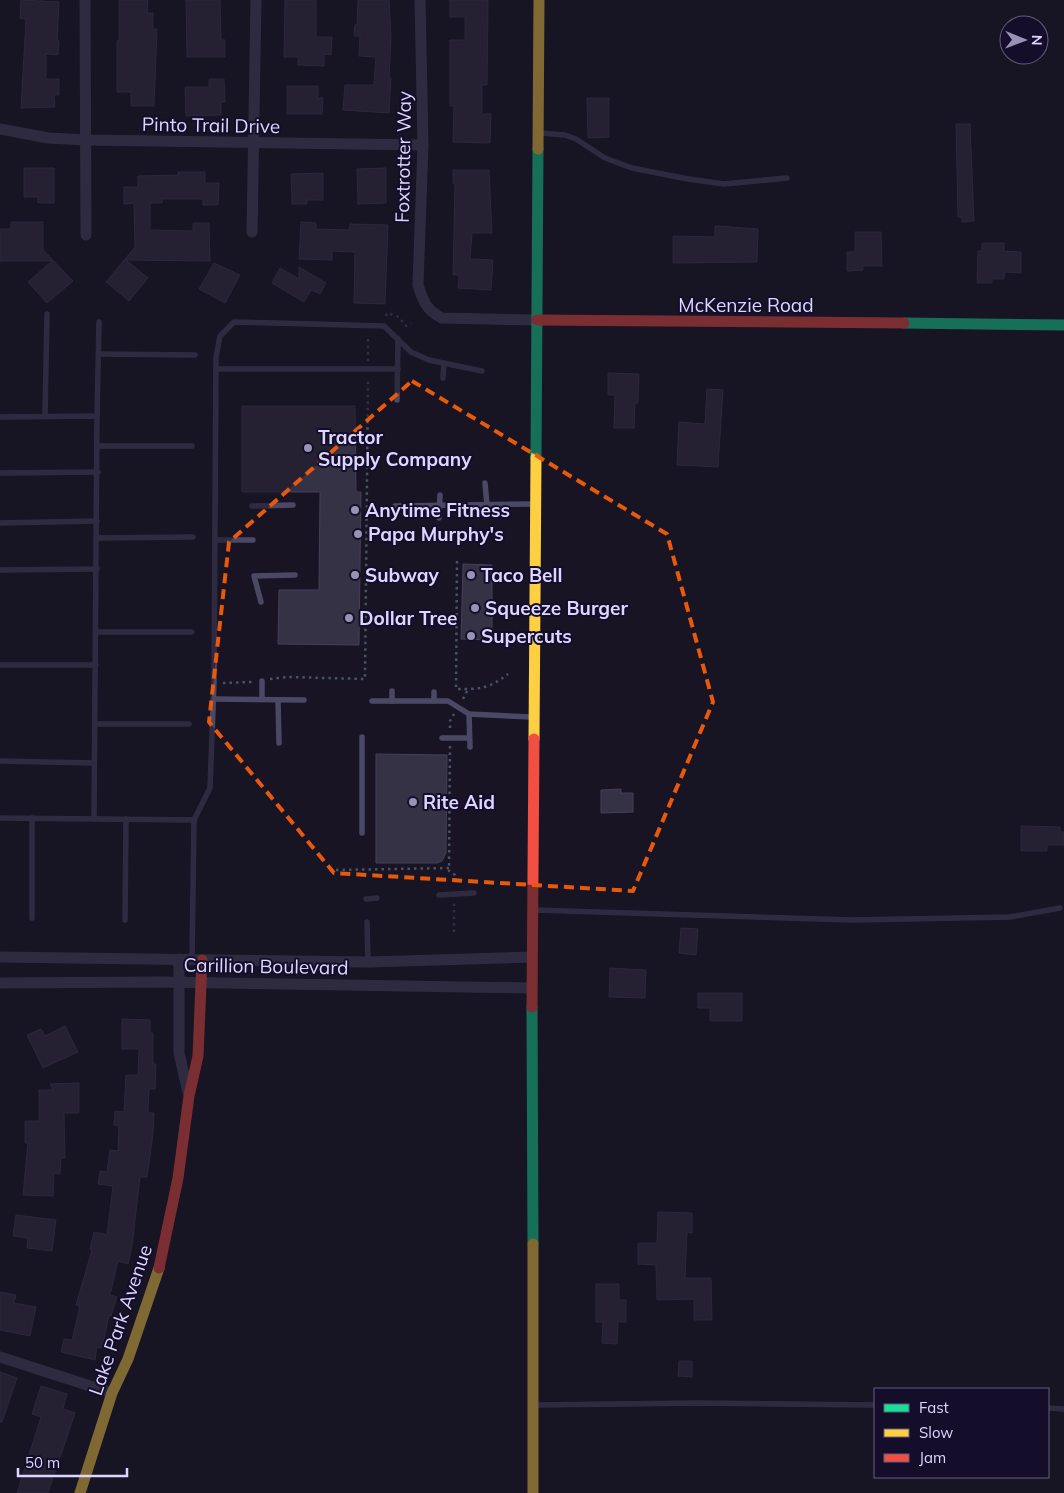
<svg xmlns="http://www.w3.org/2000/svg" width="1064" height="1493" viewBox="0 0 1064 1493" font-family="Mulish,sans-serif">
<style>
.building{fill:#363246;stroke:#453f58}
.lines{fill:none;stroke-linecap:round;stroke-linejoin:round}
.path{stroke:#465465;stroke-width:2.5;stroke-dasharray:2.5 4;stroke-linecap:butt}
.lane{stroke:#4b4865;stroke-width:5.5}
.street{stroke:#4b4865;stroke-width:11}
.fast{stroke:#16e098;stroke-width:11}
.slow{stroke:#ffcf43;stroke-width:11}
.jam{stroke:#f24e42;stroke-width:11}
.marked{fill:none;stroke:#e8590c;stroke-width:4;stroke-dasharray:10 6;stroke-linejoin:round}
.poi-dot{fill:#9893b2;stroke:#140e2a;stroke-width:2}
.labels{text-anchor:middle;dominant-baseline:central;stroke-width:4;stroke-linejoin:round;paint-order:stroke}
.street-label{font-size:19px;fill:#ddd7ff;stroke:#140e2a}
.poi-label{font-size:19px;font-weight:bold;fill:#ddd7ff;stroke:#140e2a;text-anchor:start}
</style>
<rect width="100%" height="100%" fill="#181424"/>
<g class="building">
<polygon points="21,0 59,2 57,41 59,41 58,55 46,54 46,79 59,79 59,95 54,95 55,107 21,108 26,19 20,18"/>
<polygon points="119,0 148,0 147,13 153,13 153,29 157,29 154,106 131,106 131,92 117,92 117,41 119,41"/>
<polygon points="186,0 220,0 221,40 225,40 225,57 187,57"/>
<polygon points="285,0 316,0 316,37 332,37 331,55 324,54 324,66 298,65 298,57 284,57"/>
<polygon points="358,0 389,0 391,37 389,78 391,78 389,113 343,110 345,85 374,85 376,57 359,56 360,36 354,36 355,25 357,25"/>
<polygon points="450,0 488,0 487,85 482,85 482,114 491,114 490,143 453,142 454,106 450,106 450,40 465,40 465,17 450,17"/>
<polygon points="209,79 224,79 225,102 221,102 221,115 186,116 185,87 209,87"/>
<polygon points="287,86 318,86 318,98 323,98 322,114 287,114"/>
<polygon points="587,98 609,98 609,137 588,138"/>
<polygon points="956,124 970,124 974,221 962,222 962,217 958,217"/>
<polygon points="24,168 54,168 54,203 38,203 38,197 24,197"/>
<polygon points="386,168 386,203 358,204 357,169"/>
<polygon points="453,170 489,170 492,233 472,233 470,259 493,260 491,290 458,288 459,275 453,275 455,184 453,184"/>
<polygon points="178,172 205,172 205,183 219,183 218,205 203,205 203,199 162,199 162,203 150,203 150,230 193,231 193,223 209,223 210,261 126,260 148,278 129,301 106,282 135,247 134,203 124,204 124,187 138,187 138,176 178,175"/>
<polygon points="323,173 323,200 307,200 307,204 292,204 291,174"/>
<polygon points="11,222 43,222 43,250 73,281 47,303 28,282 52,261 0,261 0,229 11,229"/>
<polygon points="301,222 316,223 316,229 349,230 350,224 388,225 385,304 354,303 355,252 332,251 332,260 299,259"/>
<polygon points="715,226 758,229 757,262 673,263 673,236 715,237"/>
<polygon points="855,232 881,232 882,266 863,266 863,270 847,271 847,252 855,252"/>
<polygon points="982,243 1004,243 1004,251 1021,252 1021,273 1005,272 1004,279 992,279 992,283 977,283 978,251 982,251"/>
<polygon points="214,263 240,275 225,303 199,289"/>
<polygon points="299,267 326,283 320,294 311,290 304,302 272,283 280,268 299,279"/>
<polygon points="608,373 639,374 638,403 635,403 634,428 614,428 615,395 608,395"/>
<polygon points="707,389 723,390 718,467 677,465 679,422 705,424"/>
<polygon points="242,406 355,406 356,492 361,492 359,645 278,644 279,590 319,590 320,492 242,492"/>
<polygon points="463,564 492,565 492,640 461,639"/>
<polygon points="376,754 447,755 446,853 442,861 437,863 376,863"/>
<polygon points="621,789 621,793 633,793 633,812 601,813 601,790"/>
<polygon points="1021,826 1060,827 1060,832 1064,832 1064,845 1047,845 1047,851 1021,851"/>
<polygon points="681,928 698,929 696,955 679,953"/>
<polygon points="610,968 646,970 645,998 609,997"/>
<polygon points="698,993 742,993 742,1021 710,1021 710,1008 698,1008"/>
<polygon points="122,1019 150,1020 150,1033 153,1033 153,1064 156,1064 155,1089 149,1089 148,1113 154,1113 153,1134 147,1177 140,1177 132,1246 128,1264 118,1261 110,1295 117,1297 111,1316 109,1315 102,1348 97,1347 95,1360 61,1352 64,1339 72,1340 80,1306 76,1305 92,1250 90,1249 94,1232 107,1235 113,1186 98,1184 100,1171 107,1172 110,1150 118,1151 119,1126 114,1125 115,1111 124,1112 126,1075 138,1075 139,1049 122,1049"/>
<polygon points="65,1026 78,1052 43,1068 27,1035 41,1029 45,1036"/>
<polygon points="79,1083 79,1113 64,1113 65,1158 61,1158 60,1174 54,1173 53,1196 23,1195 28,1143 25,1143 25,1121 39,1121 39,1090 53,1090 50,1084"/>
<polygon points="658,1212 692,1213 692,1233 687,1232 685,1278 711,1278 712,1320 694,1320 694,1299 657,1300 656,1265 638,1264 638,1243 657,1243"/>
<polygon points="16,1215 56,1220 52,1251 27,1248 28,1238 13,1236"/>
<polygon points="596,1284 619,1284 619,1300 626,1300 626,1322 618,1322 617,1344 602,1343 603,1322 596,1322"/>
<polygon points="0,1292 16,1295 14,1303 36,1307 30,1336 0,1330"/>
<polygon points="679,1361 692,1361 692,1377 678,1376"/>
<polygon points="0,1372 17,1378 2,1422 0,1422"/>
<polygon points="41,1386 67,1394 63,1409 75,1413 48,1493 17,1493 41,1417 32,1414"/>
</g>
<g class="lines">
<g class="path">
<polyline points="386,316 387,313 399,317 406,326 411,323"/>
<polyline points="368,361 368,336"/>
<path d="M457,561L456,689C481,689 488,689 508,674"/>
<polyline points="270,679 288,677 365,679 368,379"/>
<polyline points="223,683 252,682"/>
<polyline points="463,699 468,689"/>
<polyline points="450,728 450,721 454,714"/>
<polyline points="450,746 449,871 455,875 455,885"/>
<polyline points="336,870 449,868"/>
<polyline points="454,932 454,903"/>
</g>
<g class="lane">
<polyline points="540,133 565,135 576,139 605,158 632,168 688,179 724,184 787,178"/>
<polyline points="99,354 195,355"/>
<polyline points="216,369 398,369"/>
<polyline points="443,378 444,363"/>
<polyline points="397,400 398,339"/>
<polyline points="45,416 47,314"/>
<polyline points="97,416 99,322"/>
<polyline points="0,417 97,416 94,819"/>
<polyline points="98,446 192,446"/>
<polyline points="0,473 98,472"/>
<polyline points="485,483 487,505"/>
<polyline points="252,506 293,505"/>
<polyline points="395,506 533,504"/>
<polyline points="439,518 440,495"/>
<polyline points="0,523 97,521"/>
<polyline points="96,538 193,537"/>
<polyline points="215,540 253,540"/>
<polyline points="0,570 97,569"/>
<polyline points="261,602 254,576 295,575"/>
<polyline points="96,632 192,632"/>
<polyline points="0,665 96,665"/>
<polyline points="262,681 262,699"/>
<polyline points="213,699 304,700"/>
<polyline points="278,700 279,743"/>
<polyline points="372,701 448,701 469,714 531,717"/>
<polyline points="392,701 392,691"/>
<polyline points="434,701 434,692"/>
<polyline points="469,714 470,747"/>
<polyline points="95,724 189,724"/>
<polyline points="362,737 362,833"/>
<polyline points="442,738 469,738"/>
<polyline points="0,761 94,763"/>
<polyline points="0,818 194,820"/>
<polyline points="439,895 474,893"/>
<polyline points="366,899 377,898"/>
<polyline points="535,910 853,920 1010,917 1060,908"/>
<polyline points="32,918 32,818"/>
<polyline points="125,920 126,819"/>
<polyline points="367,922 368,962"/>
<polyline points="192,960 194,820 210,788 214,683 216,357 220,336 234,322 384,326 411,352 429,360 482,371"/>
<polyline points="535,1405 698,1403 875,1405"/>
<polyline points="1048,1408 1064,1409"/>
</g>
<g class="street">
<polyline points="85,0 86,235"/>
<path d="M420,0L423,145L418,285C423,301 426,310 442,318L537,320"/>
<polyline points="0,129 48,138 87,140 423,145"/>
<polyline points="252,232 256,0"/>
<polyline points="0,957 368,962 532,957"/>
<polyline points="179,959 179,1053 188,1092"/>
<polyline points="0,983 160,982 532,988"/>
<polyline points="0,1357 112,1393"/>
</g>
<g class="fast">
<polyline points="904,323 1064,325"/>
<polyline points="536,458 538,149"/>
<polyline points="532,1007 533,1244"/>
</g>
<g class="slow">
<polyline points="538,149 539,0"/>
<polyline points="534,739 536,458"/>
<polyline points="533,1244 533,1493"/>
<polyline points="80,1493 112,1393 128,1359 159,1268"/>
</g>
<g class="jam">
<polyline points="537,320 904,323"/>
<polyline points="532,1007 534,739"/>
<polyline points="159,1268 178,1178 189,1096 198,1056 202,960"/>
</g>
</g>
<path d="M0 0H1064V1493H0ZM412,381L667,534L713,702L633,891L334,873L209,722L229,542Z" fill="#181424" fill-opacity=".55" fill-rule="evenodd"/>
<path class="marked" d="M412,381L667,534L713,702L633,891L334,873L209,722L229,542Z"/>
<g class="poi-dot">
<circle cx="308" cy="448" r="5"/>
<circle cx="355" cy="510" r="5"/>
<circle cx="358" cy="534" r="5"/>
<circle cx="355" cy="575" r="5"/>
<circle cx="471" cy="575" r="5"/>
<circle cx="475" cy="608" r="5"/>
<circle cx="349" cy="618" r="5"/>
<circle cx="471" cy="636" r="5"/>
<circle cx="413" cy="802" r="5"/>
</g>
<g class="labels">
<g class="street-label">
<text transform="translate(211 125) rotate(1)">Pinto Trail Drive</text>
<text transform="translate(403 157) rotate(-89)">Foxtrotter Way</text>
<text x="746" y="305">McKenzie Road</text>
<text transform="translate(266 966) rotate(1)">Carillion Boulevard</text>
<text transform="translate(120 1320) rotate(-71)">Lake Park Avenue</text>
</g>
<g class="poi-label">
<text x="318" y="437">Tractor<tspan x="318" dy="22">Supply Company</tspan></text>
<text x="365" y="510">Anytime Fitness</text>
<text x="368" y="534">Papa Murphy's</text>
<text x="365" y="575">Subway</text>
<text x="481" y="575">Taco Bell</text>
<text x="485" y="608">Squeeze Burger</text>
<text x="359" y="618">Dollar Tree</text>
<text x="481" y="636">Supercuts</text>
<text x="423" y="802">Rite Aid</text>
</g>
</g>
<rect x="874" y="1388" width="175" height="90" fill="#140e2a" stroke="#645e7f"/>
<rect x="884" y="1404" width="25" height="8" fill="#16e098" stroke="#645e7f"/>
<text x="919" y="1413" font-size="15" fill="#ddd7ff">Fast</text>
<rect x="884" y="1429" width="25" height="8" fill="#ffcf43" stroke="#645e7f"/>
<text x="919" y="1438" font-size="15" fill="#ddd7ff">Slow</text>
<rect x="884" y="1454" width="25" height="8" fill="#f24e42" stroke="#645e7f"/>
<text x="919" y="1463" font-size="15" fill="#ddd7ff">Jam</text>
<g transform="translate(1024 40) rotate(91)"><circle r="24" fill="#140e2a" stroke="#645e7f"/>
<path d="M0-4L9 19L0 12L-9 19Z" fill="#9893b2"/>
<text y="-8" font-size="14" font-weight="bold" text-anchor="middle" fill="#ddd7ff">N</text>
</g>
<path d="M18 1468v8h109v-8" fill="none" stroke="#ddd7ff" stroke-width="2.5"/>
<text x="25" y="1468" font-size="15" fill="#ddd7ff" stroke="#140e2a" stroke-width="4" paint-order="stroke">50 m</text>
</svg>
